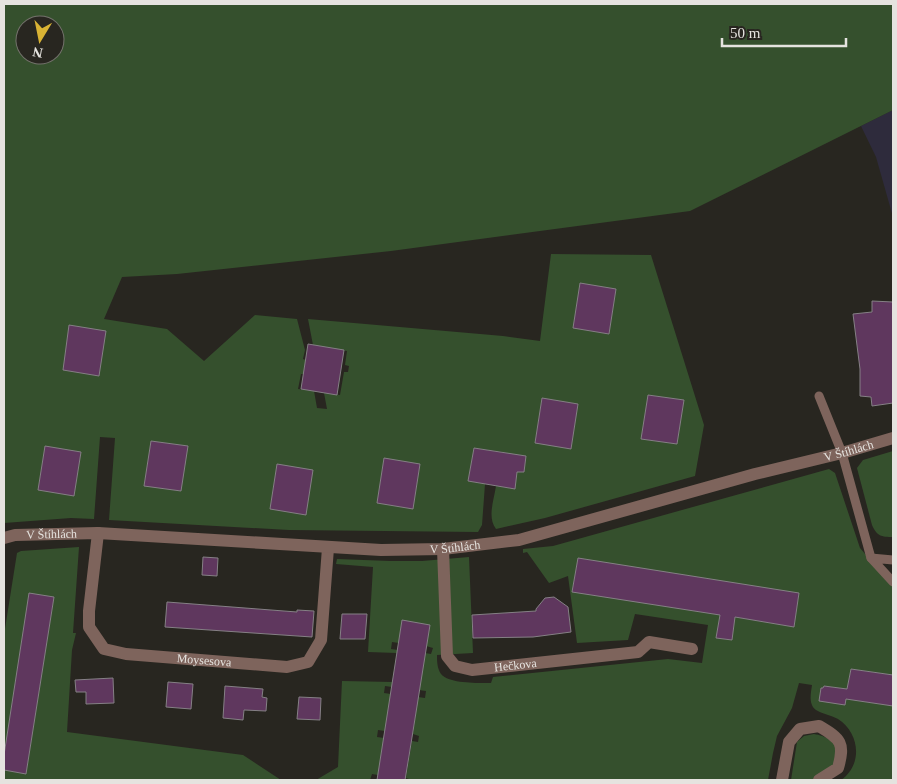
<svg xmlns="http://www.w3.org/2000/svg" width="897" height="784" viewBox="0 0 897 784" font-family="'Times New Roman',serif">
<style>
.commercial{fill:#2e2b3c}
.green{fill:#35502d;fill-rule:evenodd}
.building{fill:#5f375e;stroke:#858085}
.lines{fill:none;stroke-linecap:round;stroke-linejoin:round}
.service{stroke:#7e645c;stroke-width:9}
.minor{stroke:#7e645c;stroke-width:12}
.tertiary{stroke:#7e645c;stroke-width:12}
.labels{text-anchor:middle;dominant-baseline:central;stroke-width:4;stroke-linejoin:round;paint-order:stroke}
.street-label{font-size:12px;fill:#e5e3df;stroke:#282620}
</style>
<rect width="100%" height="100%" fill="#282620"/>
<polygon class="commercial" points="893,110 893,217 876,157 861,126"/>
<g class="green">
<path d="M4,4H893V110L690,211L391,251L177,274L122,277L104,319L167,329L204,361L255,315L297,319L305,350L303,359L306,360L304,374H301L298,389L314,391L317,408L327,409L324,393L340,395L344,372H348L349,366L345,365L347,351L313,345L308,319L503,336L540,341L551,254L651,255L704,425L695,476L545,518L496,529C487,517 494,500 496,486L515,489L517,472H524L526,458L503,452L474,448L468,481L485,484L482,525L478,532L289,530L109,520L115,438L100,437L94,519L71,518L4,523ZM25,25H55V55H25ZM580,283L616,289L609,334L573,328ZM69,325L99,376L63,370ZM648,395L684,400L677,444L641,439ZM542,398L578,404L571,449L535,442ZM151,441L188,446L180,491L144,485ZM45,446L81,452L74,496L38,490ZM384,459L420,464L413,509L377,503ZM277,464L306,515L270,509Z"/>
<path d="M893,451V537C881,537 877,536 872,525L857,468L863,460Z"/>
<path d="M829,469L835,473L860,548L893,587V675L851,669L847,689L824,686L823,688L845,705L846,699L893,706V780H841C863,765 860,733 838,719C831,715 822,714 816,710C808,704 811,693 812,685L799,683L792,708L777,736L773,753L768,780H412L406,778L412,741L418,742L419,736L413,734L418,697L425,698L426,691L419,690L425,653L431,654L433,648L426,646L430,625L402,621L399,643L392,642L391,649L398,650L397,653L368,652L373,567L336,564L337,559L390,561H422L469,557L473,653L437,655C437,661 437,668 441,674C449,684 480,683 491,683L493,677L668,659L702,663L708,625L635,614L628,640L577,643L568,576L549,583L527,552L523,553V549L553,546ZM578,559L799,594L794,627L735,617L732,640L716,638L720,615L572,591Z"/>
<polygon points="79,547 73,633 76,633 72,650 67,732 243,755 281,780 4,780 4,770 26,774 54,597 29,594 4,755 4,635 17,553 21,551"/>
<polygon points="342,681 393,682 392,687 385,686 384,693 391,694 385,731 378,730 377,737 384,738 378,775 372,774 370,780 316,780 338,767"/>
<path d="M814,734C826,736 839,742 837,757C836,762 832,767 830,772L811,780H791L797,742L804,736Z"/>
</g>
<g class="building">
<polygon points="580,283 616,289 609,334 573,328"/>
<polygon points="872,301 893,302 893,403 872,406 871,397 860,396 860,369 853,314 872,312"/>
<polygon points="69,325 106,331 99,376 63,370"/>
<polygon points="308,344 344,350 337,395 301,389"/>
<polygon points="648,395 684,400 677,444 641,439"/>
<polygon points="542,398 578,404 571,449 535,443"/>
<polygon points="151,441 188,446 181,491 144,486"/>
<polygon points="45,446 81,452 74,496 38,490"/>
<polygon points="474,448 526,456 524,472 517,472 515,489 468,481"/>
<polygon points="384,458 420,464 413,509 377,503"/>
<polygon points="277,464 313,470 306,515 270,509"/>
<polygon points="203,557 218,558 217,576 202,575"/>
<polygon points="578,558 799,593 794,627 735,617 732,640 716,638 720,615 572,592"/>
<polygon points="29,593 54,597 26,774 4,770 4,755"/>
<polygon points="554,597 568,607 571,632 533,637 473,638 472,615 536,611 536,609 545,598"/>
<polygon points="167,602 297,612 297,610 314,611 312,637 165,627"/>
<polygon points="342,614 367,614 365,639 340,639"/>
<polygon points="402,620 430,625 409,756 405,780 377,780"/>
<polygon points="851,669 893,675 893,706 846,699 845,705 819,701 821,688 823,688 824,686 847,689"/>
<polygon points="113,678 114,703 86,704 86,692 76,692 75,680"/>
<polygon points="168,682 193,684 191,709 166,707"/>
<polygon points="225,686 263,689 262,697 267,698 266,711 244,710 243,720 223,718"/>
<polygon points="299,697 321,698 320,720 297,719"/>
</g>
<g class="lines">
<g class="service">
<polyline points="819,396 842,453 871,558"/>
<polyline points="893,560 871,558 893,582"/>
</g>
<g class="minor">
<path id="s1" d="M98,533L89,611V627L104,649L126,654L287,667L308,662L321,640L328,548"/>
<path id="s2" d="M443,549L447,656L455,666L472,670L638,652L649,642L692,649"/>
<path d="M782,780L789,742L800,729L819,726C841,739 845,743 838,768L819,780"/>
</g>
<path class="tertiary" id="s3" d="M4,538L15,535L98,533L381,550L443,549L519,540L755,474L842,453L893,438"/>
</g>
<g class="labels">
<g class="street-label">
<text stroke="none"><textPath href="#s3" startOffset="858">V Štíhlách</textPath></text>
<text stroke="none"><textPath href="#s3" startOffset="48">V Štíhlách</textPath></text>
<text stroke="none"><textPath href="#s3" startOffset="452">V Štíhlách</textPath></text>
<text stroke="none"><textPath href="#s1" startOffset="222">Moysesova</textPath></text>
<text stroke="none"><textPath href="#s2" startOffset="181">Hečkova</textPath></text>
</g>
</g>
<rect width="897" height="784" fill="none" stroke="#e5e3df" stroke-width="10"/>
<g transform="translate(40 40) rotate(190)"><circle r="24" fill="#282620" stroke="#74726c"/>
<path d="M0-4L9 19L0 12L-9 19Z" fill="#d9b334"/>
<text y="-8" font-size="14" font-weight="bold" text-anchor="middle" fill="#e5e3df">N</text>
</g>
<path d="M722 38v8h124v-8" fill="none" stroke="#e5e3df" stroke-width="2.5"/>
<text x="730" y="38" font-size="15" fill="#e5e3df" stroke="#282620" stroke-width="4" paint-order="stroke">50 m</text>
</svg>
